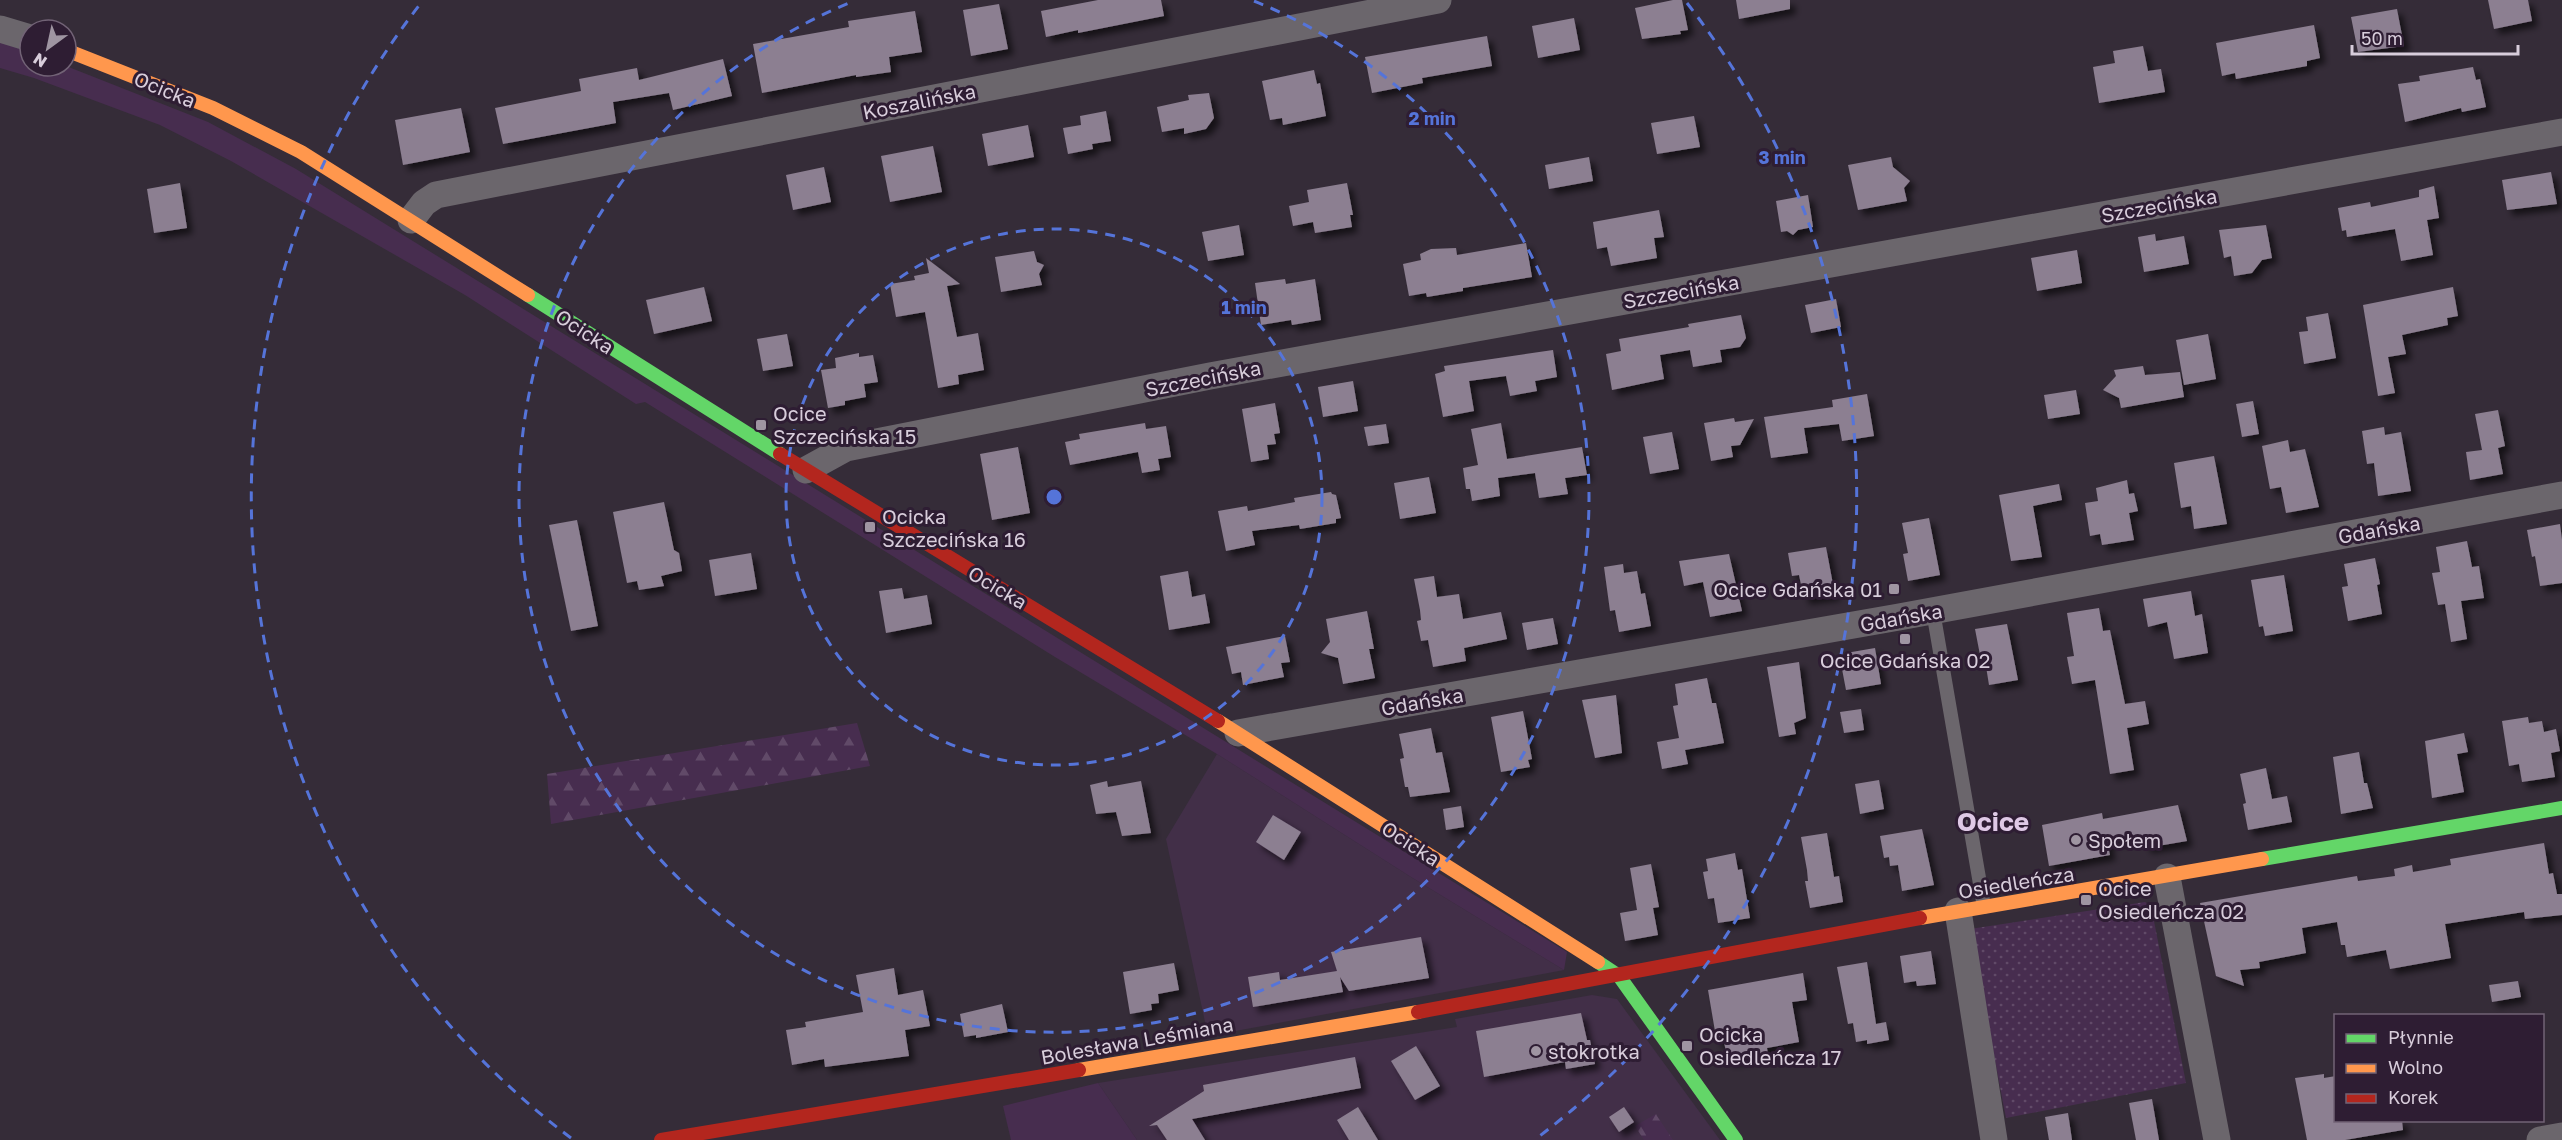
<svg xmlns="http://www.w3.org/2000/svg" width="2562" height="1140" viewBox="0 0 2562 1140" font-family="'Golos Text',sans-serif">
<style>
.built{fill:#422f48}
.grass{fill:#472d4f}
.forest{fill:url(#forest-firs)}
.park{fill:url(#park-dots)}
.building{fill:#8c7f91;filter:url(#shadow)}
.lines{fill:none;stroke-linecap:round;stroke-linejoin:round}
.lane{stroke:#6b666c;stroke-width:14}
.street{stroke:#6b666c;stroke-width:27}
.fast{stroke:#63d668;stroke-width:14}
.slow{stroke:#ff974d;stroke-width:14}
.jam{stroke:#b3261e;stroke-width:14}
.ring{fill:none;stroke:#5574d9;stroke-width:3;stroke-dasharray:10 8}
.poi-dot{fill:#9f95a2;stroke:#2e1d33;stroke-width:2}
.labels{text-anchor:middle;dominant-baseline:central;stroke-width:6;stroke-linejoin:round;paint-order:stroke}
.street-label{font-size:20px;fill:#d8cddb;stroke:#2e1d33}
.poi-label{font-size:20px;fill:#d8cddb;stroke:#2e1d33;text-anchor:start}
.district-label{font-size:26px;font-weight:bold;fill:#dfc9e6;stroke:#2e1d33}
.centre{fill:#5574d9;stroke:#2e1d33;stroke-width:3}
.ring-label{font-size:18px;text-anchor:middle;font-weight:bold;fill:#5574d9;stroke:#2e1d33;stroke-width:6;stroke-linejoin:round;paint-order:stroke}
</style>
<defs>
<pattern id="forest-firs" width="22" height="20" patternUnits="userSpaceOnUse" patternTransform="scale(1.5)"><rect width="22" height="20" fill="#472d4f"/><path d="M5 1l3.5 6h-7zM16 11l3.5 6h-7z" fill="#614a68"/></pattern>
<pattern id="park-dots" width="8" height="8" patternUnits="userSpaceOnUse" patternTransform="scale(1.5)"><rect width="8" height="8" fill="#472d4f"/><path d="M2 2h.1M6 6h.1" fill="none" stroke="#614a68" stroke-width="1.8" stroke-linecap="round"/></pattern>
<filter id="shadow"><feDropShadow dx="5.5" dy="5.5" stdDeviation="3" flood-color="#0009"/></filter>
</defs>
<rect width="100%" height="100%" fill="#352c38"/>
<g class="built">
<polygon points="1217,754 1411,877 1564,970 1208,1036 1166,839"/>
<polygon points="1592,995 1617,999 1720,1140 1137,1140 1098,1083 1457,1027 1455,1019"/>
</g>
<g class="grass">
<polygon points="0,42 30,52 30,66 66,66 208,122 296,169 1567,952 1564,970 1411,877 1217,754 1055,657 645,402 636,404 465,295 231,161 160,125 34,78 0,68"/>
<polygon points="1098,1083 1137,1140 1011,1140 1003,1106"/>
</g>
<g class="forest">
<polygon points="857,723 870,766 551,824 547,774"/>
<polygon points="1656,1114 1657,1116 1673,1140 1644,1140 1635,1126"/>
</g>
<polygon class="park" points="2145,902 2151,906 2186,1083 2006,1118 1970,929"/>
<g class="building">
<polygon points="1098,0 1161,0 1164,16 1078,33 1078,30 1046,37 1041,11"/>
<polygon points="1673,0 1682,0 1688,30 1680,31 1681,34 1642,39 1635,8"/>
<polygon points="1736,0 1790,0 1790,9 1739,19"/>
<polygon points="2488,0 2528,0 2532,21 2494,29"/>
<polygon points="999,4 1008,49 971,56 963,10"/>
<polygon points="2397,9 2404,46 2358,52 2351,17"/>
<polygon points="915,11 922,52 889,57 891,72 856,77 856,75 762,93 753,44 849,27 848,21"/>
<polygon points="1574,18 1580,50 1538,58 1532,26"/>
<polygon points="2314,25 2320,58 2307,61 2307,66 2236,79 2235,73 2222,76 2216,43"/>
<polygon points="1487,36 1492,66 1422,78 1423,83 1372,93 1365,57"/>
<polygon points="2143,46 2148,71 2161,69 2165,92 2099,103 2093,67 2115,63 2113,51"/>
<polygon points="723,59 732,96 673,110 669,93 613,102 616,123 503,144 495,108 581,91 579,79 637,68 639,80"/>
<polygon points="2473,67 2476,80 2480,79 2486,107 2462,112 2461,108 2405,122 2398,84 2420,81 2419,76"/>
<polygon points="1314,70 1317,84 1320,83 1326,116 1283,125 1282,118 1270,120 1262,81"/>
<polygon points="1209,93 1214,118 1206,129 1184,134 1184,128 1162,132 1157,107 1189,100 1188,95"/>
<polygon points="461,108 470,152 403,165 395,120"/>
<polygon points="1106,111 1111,141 1092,144 1093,149 1068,154 1063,128 1081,125 1080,116"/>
<polygon points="1694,116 1700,147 1657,154 1651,123"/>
<polygon points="1028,125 1034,157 988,166 982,134"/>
<polygon points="933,146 942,192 890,202 881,156"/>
<polygon points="1589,157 1593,181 1549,189 1545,165"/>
<polygon points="1891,157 1893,167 1910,181 1904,188 1907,201 1858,210 1848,165"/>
<polygon points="824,167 831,202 793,210 786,175"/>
<polygon points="2551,172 2557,204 2507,210 2502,180"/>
<polygon points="180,183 187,228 154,233 147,189"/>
<polygon points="1347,183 1353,215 1350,215 1352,227 1315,233 1313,222 1293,226 1289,206 1309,202 1307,190"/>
<polygon points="2434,186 2439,218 2427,220 2433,255 2401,261 2395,229 2347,237 2346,230 2342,231 2338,208 2370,202 2371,207 2419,197 2419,190"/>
<polygon points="1808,195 1813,227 1798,230 1793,235 1787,231 1781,232 1776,201"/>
<polygon points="1659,210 1664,237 1654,238 1657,258 1611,266 1607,247 1597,249 1593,222"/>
<polygon points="1239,225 1244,255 1208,261 1202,232"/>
<polygon points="2266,225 2272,258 2262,260 2252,273 2234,276 2231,256 2224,258 2219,230"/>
<polygon points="2155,234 2156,241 2184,236 2189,264 2144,272 2138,237"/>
<polygon points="1526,243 1532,277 1463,288 1463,291 1427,297 1426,293 1409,296 1403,264 1421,260 1420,254 1431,249 1456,248 1457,255"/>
<polygon points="2077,250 2082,283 2037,291 2031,258"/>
<polygon points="1034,251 1037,262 1044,265 1039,274 1042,285 1001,292 995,257"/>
<polygon points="926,258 960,284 947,286 957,337 978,333 984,370 958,375 959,384 938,388 925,312 896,317 890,284 915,280 914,276 929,273"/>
<polygon points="1285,279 1286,284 1315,279 1321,320 1292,325 1291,320 1261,325 1255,283"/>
<polygon points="704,287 712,321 654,334 646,300"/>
<polygon points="2453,287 2458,316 2447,318 2448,325 2402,335 2406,354 2388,357 2395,393 2378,396 2363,305"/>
<polygon points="1836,299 1841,327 1811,333 1805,305"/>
<polygon points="2328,313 2336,358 2304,364 2299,332 2308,331 2306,317"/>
<polygon points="1741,315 1746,338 1740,347 1720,350 1722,362 1693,367 1690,350 1660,355 1664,379 1612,390 1606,354 1621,351 1619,339 1689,327 1688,324"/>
<polygon points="787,334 793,366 763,371 757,339"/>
<polygon points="2208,334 2216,379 2184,385 2176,340"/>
<polygon points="1553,350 1557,377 1535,381 1537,391 1510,396 1506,376 1469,381 1474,411 1443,417 1435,374 1445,371 1444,366"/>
<polygon points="859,353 859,357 873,355 878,382 864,384 866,397 845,401 845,405 828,408 821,370 836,368 835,358"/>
<polygon points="2143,366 2145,375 2180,372 2184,397 2121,408 2119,398 2103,390 2116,376 2114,370"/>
<polygon points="1353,381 1358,411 1323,417 1318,387"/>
<polygon points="2076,390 2080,414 2048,419 2044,395"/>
<polygon points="1867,394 1874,436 1842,441 1839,424 1804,428 1808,453 1771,458 1764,417 1833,407 1832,400"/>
<polygon points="2253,401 2259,434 2242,437 2236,404"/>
<polygon points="1275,403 1280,433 1274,434 1276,444 1267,445 1269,459 1251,462 1242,409"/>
<polygon points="2498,410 2505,446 2498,448 2503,474 2470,480 2466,452 2482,450 2475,414"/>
<polygon points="1734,418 1735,422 1754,419 1740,445 1731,446 1733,457 1711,461 1704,423"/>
<polygon points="1145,423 1146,429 1166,426 1171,457 1158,459 1160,470 1142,473 1138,452 1070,465 1065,442 1080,439 1079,434"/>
<polygon points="1501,423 1507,459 1582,447 1587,475 1565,478 1568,494 1539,498 1535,473 1498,478 1500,496 1472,501 1470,489 1466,489 1463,468 1478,465 1471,429"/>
<polygon points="1386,424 1389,443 1368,446 1364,427"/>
<polygon points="2384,427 2385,435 2401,432 2411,491 2378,496 2374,463 2367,464 2362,431"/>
<polygon points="1672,432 1679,469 1650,474 1643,437"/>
<polygon points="2288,440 2290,452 2305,449 2319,507 2286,513 2281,487 2270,489 2262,446"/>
<polygon points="1018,447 1030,513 992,520 980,454"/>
<polygon points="2214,456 2227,524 2194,529 2191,506 2181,508 2174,463"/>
<polygon points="1429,477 1436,513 1400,519 1394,483"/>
<polygon points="2127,480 2129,494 2134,493 2138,511 2129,513 2134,540 2102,545 2100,534 2090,536 2085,503 2098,501 2096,488"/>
<polygon points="2059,484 2062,500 2033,506 2042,557 2011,561 1999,495"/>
<polygon points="1331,492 1332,494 1336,495 1341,518 1336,519 1336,523 1300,529 1299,525 1252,531 1255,545 1226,551 1218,511 1247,506 1248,511 1295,502 1294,498"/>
<polygon points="664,502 674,550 679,553 682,571 661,576 664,586 639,590 637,581 627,583 613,512"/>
<polygon points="1929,518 1940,575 1908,581 1903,554 1908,553 1902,523"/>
<polygon points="577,520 598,626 571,631 549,525"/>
<polygon points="2560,524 2562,540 2562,583 2540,586 2535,556 2532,557 2527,530"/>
<polygon points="2467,541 2472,567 2479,566 2484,598 2461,601 2467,639 2451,642 2445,604 2438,605 2432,573 2440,572 2436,547"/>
<polygon points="1826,547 1835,595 1804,599 1799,575 1792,576 1788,553"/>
<polygon points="751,553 757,589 715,596 709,560"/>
<polygon points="1729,554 1742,611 1710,617 1703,582 1684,586 1679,561"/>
<polygon points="2375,558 2380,584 2377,585 2382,614 2348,621 2342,587 2348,586 2344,564"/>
<polygon points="1623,564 1624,573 1637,571 1641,594 1645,593 1651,626 1619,632 1615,610 1610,611 1604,567"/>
<polygon points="1188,571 1192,597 1205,594 1210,623 1169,630 1160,576"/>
<polygon points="2284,575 2293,631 2265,636 2263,626 2259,627 2251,580"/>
<polygon points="1434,576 1437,597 1459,594 1463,619 1501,612 1507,639 1464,648 1466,661 1433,667 1428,640 1421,641 1417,621 1421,620 1420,610 1414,579"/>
<polygon points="902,588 904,599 927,595 932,624 886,633 879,591"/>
<polygon points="2191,591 2195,616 2202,614 2208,653 2174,659 2167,622 2148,627 2143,599"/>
<polygon points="2099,608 2103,631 2110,630 2125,704 2145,701 2149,724 2127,728 2134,770 2110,774 2095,680 2072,684 2067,657 2074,656 2067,613"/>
<polygon points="1367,611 1374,649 1369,649 1375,678 1343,684 1338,658 1321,653 1330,642 1326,619"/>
<polygon points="1553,618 1558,644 1527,650 1522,623"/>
<polygon points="2007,624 2018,680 1989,685 1984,654 1980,655 1975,629"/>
<polygon points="1285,636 1290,662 1281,663 1284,677 1243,685 1241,672 1232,674 1226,647"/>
<polygon points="1875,648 1881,684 1846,690 1842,669 1849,667 1846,653"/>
<polygon points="1799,662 1806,718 1794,723 1796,734 1779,737 1767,667"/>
<polygon points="1707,678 1712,703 1716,703 1724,743 1685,750 1688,764 1662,769 1657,742 1679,738 1673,706 1678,705 1675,684"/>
<polygon points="1616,695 1622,753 1595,758 1582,700"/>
<polygon points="1861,709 1864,730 1844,733 1840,712"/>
<polygon points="1523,711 1532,759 1528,760 1530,767 1501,772 1491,717"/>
<polygon points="2528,717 2529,723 2542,721 2544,732 2556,729 2560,751 2551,753 2555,777 2522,782 2519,764 2509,766 2502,721"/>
<polygon points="1431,728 1436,753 1442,752 1450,792 1410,797 1408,787 1405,787 1400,759 1404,758 1399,734"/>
<polygon points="2464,733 2468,752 2457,754 2464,792 2432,798 2425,741"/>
<polygon points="2359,752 2364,783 2367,783 2373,808 2341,814 2333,757"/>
<polygon points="2266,768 2272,799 2287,796 2292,822 2248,830 2243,804 2246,803 2240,774"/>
<polygon points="1879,780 1884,809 1860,814 1855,784"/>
<polygon points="1107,781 1108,787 1141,781 1151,833 1122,836 1116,812 1096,814 1090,785"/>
<polygon points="2178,805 2187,841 2146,848 2143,836 2107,842 2110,855 2049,866 2042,825 2102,813 2103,819"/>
<polygon points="1461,806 1464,827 1446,830 1443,809"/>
<polygon points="1273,815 1301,832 1284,860 1256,842"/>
<polygon points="1922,829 1934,885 1902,891 1898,865 1890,866 1889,857 1884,858 1880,836"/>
<polygon points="1827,833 1834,877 1839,876 1843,902 1810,908 1805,881 1808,881 1807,870 1801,837"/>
<polygon points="2544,843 2549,874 2553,873 2557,894 2562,894 2562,915 2525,919 2524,912 2445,924 2451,958 2390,969 2386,950 2347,957 2345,945 2341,945 2337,922 2302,928 2306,953 2259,962 2260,968 2240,970 2244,986 2216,976 2200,903 2357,876 2358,881 2395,876 2394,869 2412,865 2413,872 2451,865 2450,859"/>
<polygon points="1735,853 1738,870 1742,869 1750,918 1718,923 1714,898 1708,899 1703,872 1708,871 1706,859"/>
<polygon points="1651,864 1659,907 1653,908 1658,935 1625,941 1620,913 1637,910 1630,868"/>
<polygon points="1421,937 1429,978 1349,991 1340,977 1343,992 1253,1007 1248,977 1279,972 1280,980 1337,971 1331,952"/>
<polygon points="1931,951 1936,984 1917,986 1916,981 1904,983 1900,956"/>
<polygon points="1867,962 1876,1024 1886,1022 1889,1040 1867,1044 1867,1040 1856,1042 1853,1023 1848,1024 1837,967"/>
<polygon points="1174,963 1179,990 1158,994 1159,1003 1151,1004 1152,1010 1130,1014 1123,972"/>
<polygon points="894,968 898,995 923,990 930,1026 905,1030 909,1056 825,1067 824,1059 792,1065 786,1030 806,1027 805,1022 863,1012 856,975"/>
<polygon points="1803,973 1807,1000 1792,1002 1799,1042 1767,1048 1768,1055 1728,1061 1724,1042 1717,1043 1708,990"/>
<polygon points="2518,981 2521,997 2492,1002 2489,985"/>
<polygon points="1002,1004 1008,1032 976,1038 976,1035 964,1037 960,1014"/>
<polygon points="1581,1013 1587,1040 1590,1040 1595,1064 1566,1069 1565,1062 1484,1077 1476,1031"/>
<polygon points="1416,1046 1440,1086 1415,1100 1391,1061"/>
<polygon points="1355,1057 1361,1088 1192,1119 1205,1140 1167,1140 1157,1125 1149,1126 1204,1091 1203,1085"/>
<polygon points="2324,1074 2324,1078 2336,1076 2336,1120 2402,1120 2403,1130 2345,1140 2307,1140 2295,1078"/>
<polygon points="2152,1099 2159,1140 2136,1140 2129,1103"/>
<polygon points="1358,1107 1378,1140 1349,1140 1337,1120"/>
<polygon points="1624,1107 1634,1122 1619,1132 1609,1117"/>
<polygon points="2068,1113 2072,1140 2049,1140 2045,1117"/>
</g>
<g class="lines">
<polyline class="lane" points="1933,611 1984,907"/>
<g class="street">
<polyline points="0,29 30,38"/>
<polyline points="411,220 424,203 436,195 1438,0"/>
<polyline points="806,470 846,448 1210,376 2562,132"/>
<polyline points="1238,733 1899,617 2562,495"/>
<polyline points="2167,877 2217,1140"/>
<polyline points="1958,911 1994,1140"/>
<polyline points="2540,1140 2562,1136"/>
</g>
<g class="fast">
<polyline points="528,295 780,454"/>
<polyline points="2262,859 2562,808"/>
<polyline points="1598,962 1619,976 1736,1140"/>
</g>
<g class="slow">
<polyline points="66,50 213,108 301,152 528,295"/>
<polyline points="1218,721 1598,962"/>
<polyline points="1920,918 2262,859"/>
<polyline points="1079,1070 1418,1012"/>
</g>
<g class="jam">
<polyline points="780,454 1218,721"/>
<polyline points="1418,1012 1920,918"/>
<polyline points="661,1140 1079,1070"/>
</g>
</g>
<g class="ring">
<circle cx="1054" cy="497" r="268"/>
<path d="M1254 1A535 535 0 1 1 854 1"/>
<path d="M571 1138A803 803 0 0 1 421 3M1687 3A803 803 0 0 1 1537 1138"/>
</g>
<g class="poi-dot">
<rect x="755" y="419" width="12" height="12" rx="3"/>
<rect x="864" y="521" width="12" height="12" rx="3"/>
<rect x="1888" y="583" width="12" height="12" rx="3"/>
<rect x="1899" y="633" width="12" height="12" rx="3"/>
<circle cx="2076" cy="840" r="6"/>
<rect x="2080" y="894" width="12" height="12" rx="3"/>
<rect x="1681" y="1040" width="12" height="12" rx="3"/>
<circle cx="1536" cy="1051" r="6"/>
</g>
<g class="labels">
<g class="street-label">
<text transform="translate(165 89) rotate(22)">Ocicka</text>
<text transform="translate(919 101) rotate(-11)">Koszalińska</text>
<text transform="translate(2159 205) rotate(-10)">Szczecińska</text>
<text transform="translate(1681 291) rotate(-10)">Szczecińska</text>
<text transform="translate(585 331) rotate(33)">Ocicka</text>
<text transform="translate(1203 378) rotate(-11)">Szczecińska</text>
<text transform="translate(2379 529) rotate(-10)">Gdańska</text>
<text transform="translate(998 587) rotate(31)">Ocicka</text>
<text transform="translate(1901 617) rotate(-10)">Gdańska</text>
<text transform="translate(1422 701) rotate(-10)">Gdańska</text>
<text transform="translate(1411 843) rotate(33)">Ocicka</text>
<text transform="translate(2016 882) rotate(-9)">Osiedleńcza</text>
<text transform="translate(1137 1040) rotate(-10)">Bolesława Leśmiana</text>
</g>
<g class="poi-label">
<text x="773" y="413">Ocice<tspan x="773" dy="23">Szczecińska 15</tspan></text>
<text x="882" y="516">Ocicka<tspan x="882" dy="23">Szczecińska 16</tspan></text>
<text x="1882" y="589" text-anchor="end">Ocice Gdańska 01</text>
<text x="1905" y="660" text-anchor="middle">Ocice Gdańska 02</text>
<text x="2088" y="840">Społem</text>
<text x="2098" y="888">Ocice<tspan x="2098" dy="23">Osiedleńcza 02</tspan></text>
<text x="1699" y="1034">Ocicka<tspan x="1699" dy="23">Osiedleńcza 17</tspan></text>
<text x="1548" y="1051">stokrotka</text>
</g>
<g class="district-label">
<text x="1993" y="821">Ocice</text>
</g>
</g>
<circle cx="1054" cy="497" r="9" class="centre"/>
<g class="ring-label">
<text x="1432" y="125">2 min</text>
<text x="1782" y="164">3 min</text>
<text x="1244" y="314">1 min</text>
</g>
<rect x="2334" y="1014" width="210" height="108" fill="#2e1d33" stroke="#726376" stroke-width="1.5"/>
<rect x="2346" y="1034" width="30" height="9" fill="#63d668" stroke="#726376" stroke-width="1.5"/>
<text x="2388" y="1044" font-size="18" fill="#d8cddb">Płynnie</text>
<rect x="2346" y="1064" width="30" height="9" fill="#ff974d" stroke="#726376" stroke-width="1.5"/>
<text x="2388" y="1074" font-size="18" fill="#d8cddb">Wolno</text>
<rect x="2346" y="1094" width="30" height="9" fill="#b3261e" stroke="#726376" stroke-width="1.5"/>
<text x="2388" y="1104" font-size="18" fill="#d8cddb">Korek</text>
<g transform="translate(48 48) rotate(213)"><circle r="28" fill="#2e1d33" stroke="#726376" stroke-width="1.5"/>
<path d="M0-4.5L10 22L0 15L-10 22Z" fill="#9f95a2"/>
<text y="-9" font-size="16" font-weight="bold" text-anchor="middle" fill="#d8cddb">N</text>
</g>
<path d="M2352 45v9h166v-9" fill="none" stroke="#d8cddb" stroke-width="3"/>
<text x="2361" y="45" font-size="18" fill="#d8cddb" stroke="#2e1d33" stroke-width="4.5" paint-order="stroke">50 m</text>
</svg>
